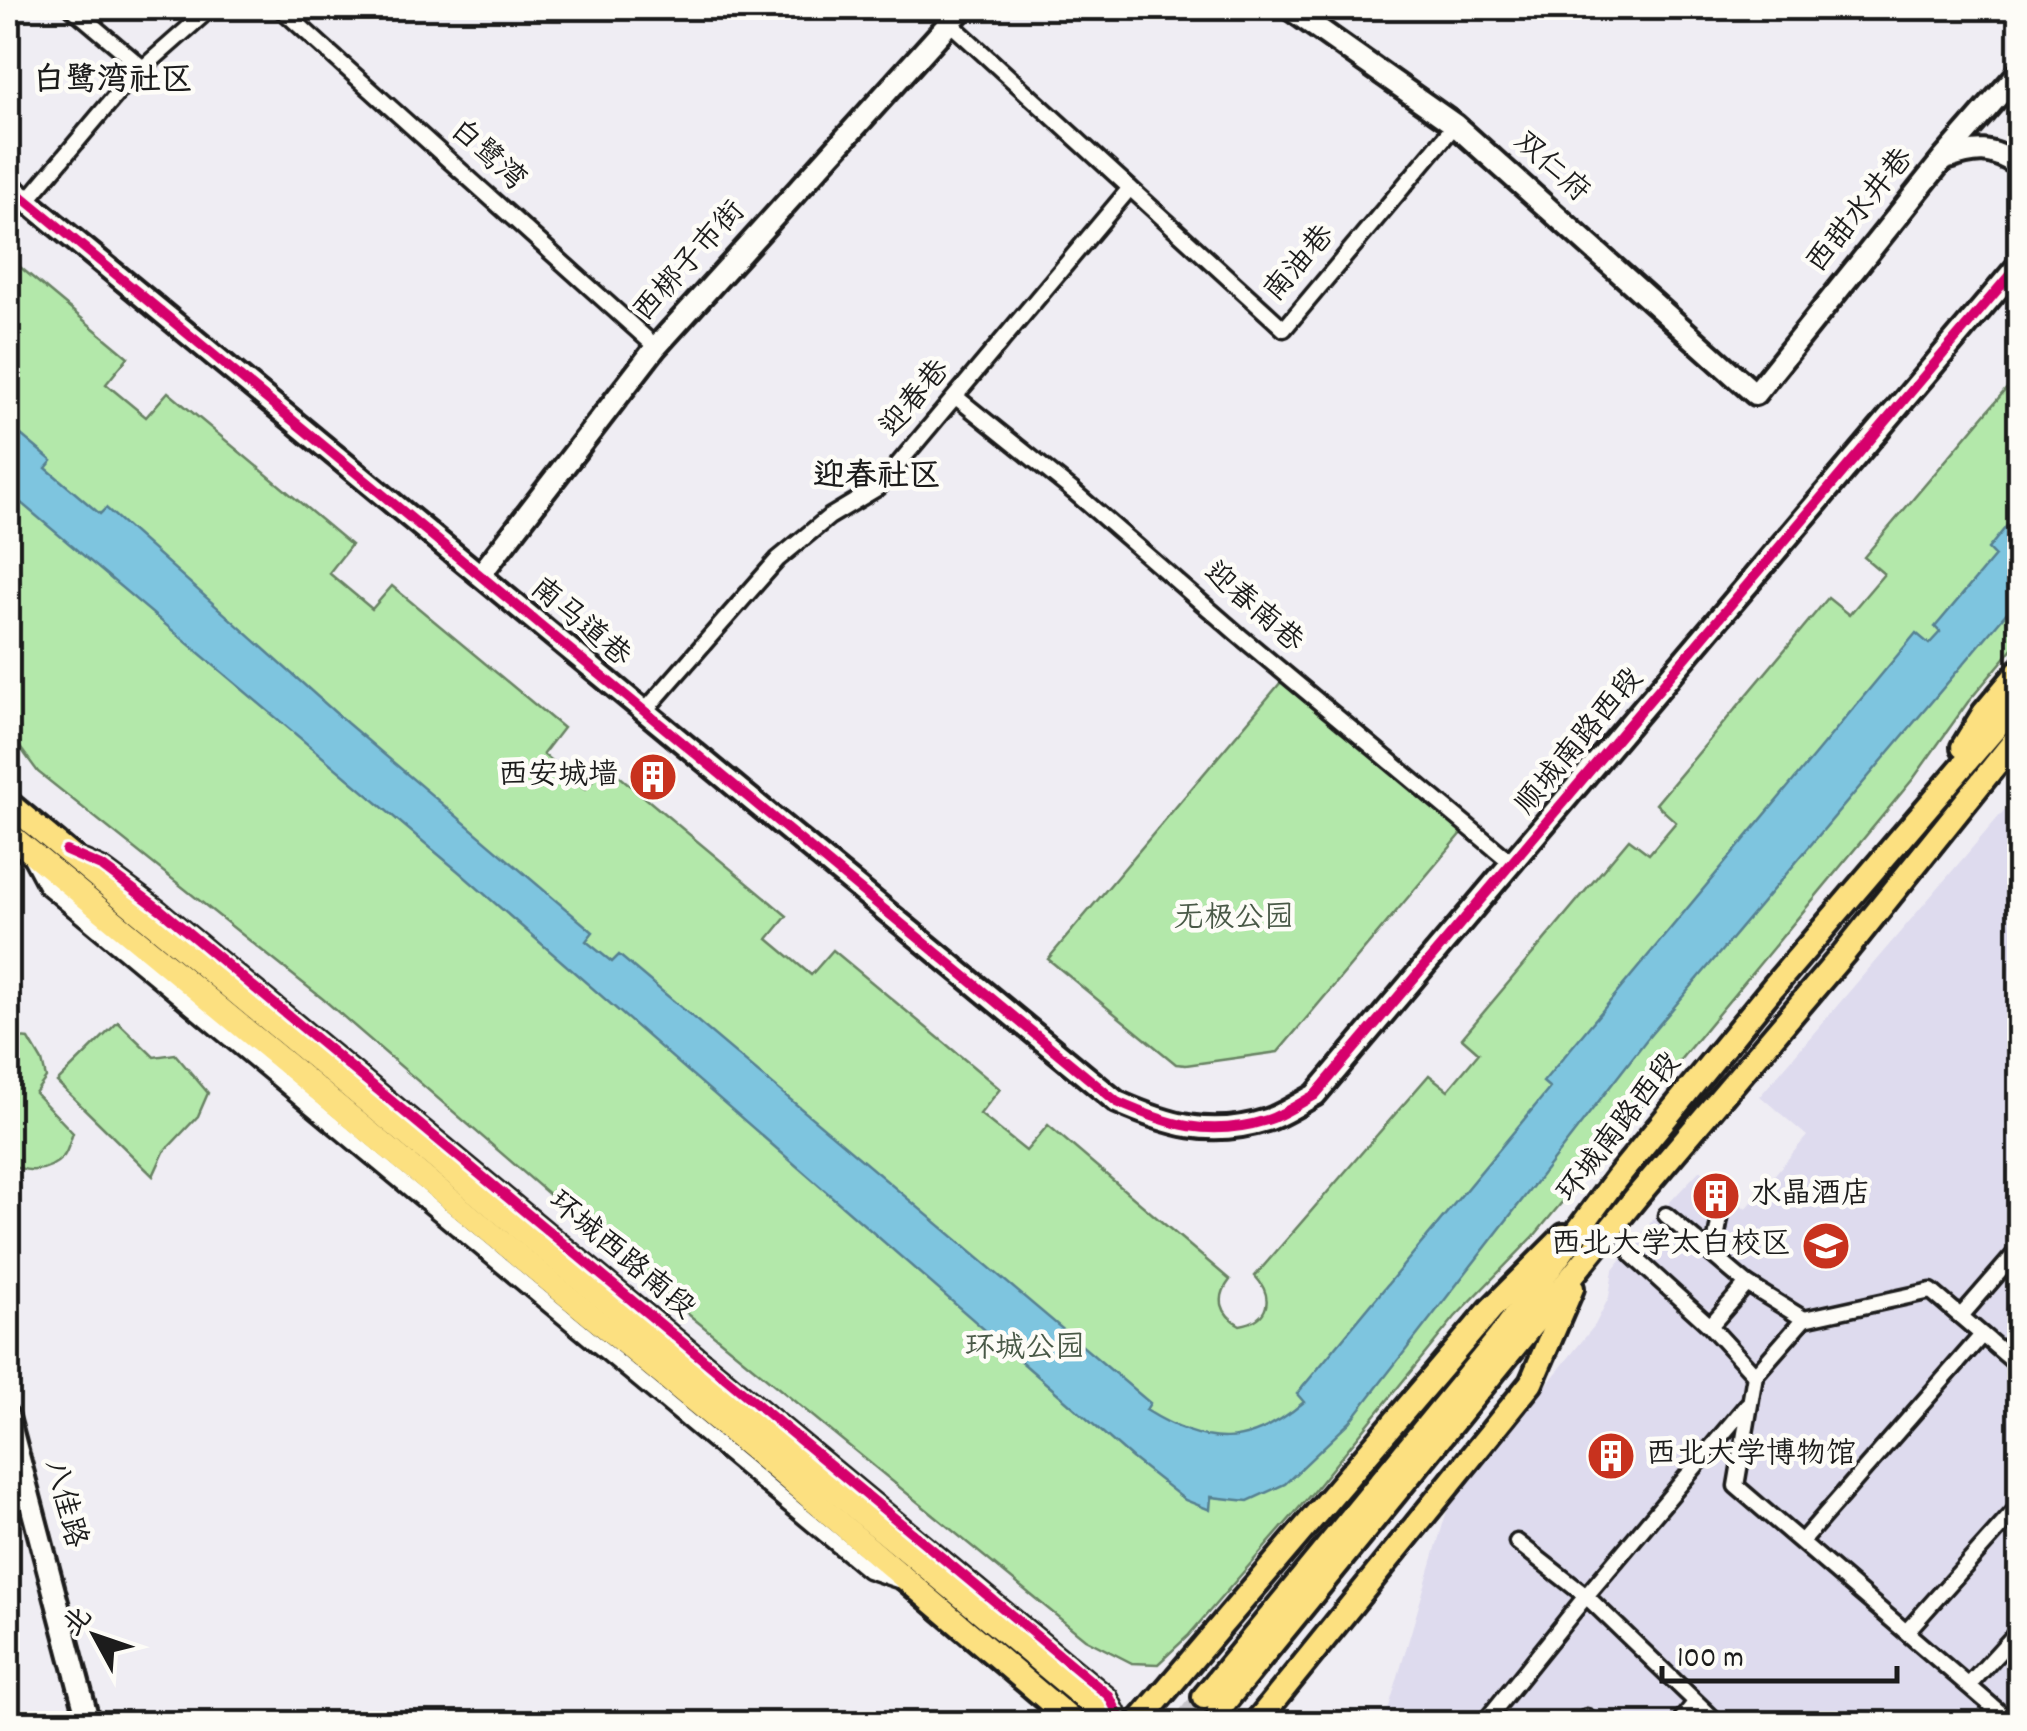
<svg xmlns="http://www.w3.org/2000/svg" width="2027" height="1731" viewBox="0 0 2027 1731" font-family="Dekko,'LXGW WenKai TC',sans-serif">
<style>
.built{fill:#dedbee}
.green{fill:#b3e8aa;stroke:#688263;stroke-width:2.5}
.water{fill:#7ec5df;stroke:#578191;stroke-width:2.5}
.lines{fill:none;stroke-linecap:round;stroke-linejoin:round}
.primary-tunnel{stroke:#c5c3c8;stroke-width:22;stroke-dasharray:22 11;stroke-linecap:butt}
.street-casing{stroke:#1c1c1c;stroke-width:21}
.secondary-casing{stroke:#1c1c1c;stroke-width:28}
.primary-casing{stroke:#1c1c1c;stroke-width:30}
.street{stroke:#fdfcf7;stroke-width:14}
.secondary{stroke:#fdfcf7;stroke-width:20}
.primary{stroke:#fce080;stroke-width:22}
.cycleway-casing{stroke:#fdfcf7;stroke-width:16}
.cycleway{stroke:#d6006c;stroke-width:10}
.labels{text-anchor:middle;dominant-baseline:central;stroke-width:9;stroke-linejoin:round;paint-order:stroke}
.street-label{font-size:30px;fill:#1c1c1c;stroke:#fdfcf7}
.poi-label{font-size:30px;fill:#1c1c1c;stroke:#fdfcf7;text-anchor:end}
.park-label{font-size:30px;fill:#495947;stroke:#fdfcf7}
.neighbourhood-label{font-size:32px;font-weight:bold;fill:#1c1c1c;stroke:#fdfcf7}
</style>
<rect width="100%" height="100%" fill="#efedf3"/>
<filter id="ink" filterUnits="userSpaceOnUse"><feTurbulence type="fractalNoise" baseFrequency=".01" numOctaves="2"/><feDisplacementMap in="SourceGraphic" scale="20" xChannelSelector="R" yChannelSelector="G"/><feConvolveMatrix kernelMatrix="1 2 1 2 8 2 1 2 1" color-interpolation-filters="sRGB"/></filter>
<g filter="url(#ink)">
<polygon class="built" points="2019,793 2019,1723 1384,1724 1448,1507 1595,1325 1609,1297 1613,1270 1651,1222 1700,1170 1746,1209 1807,1136 1760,1096"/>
<g class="green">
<path d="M8,257L128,357L106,384L146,417L168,392L351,545L329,573L372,609L392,586L563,728L543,754L585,789L606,765L787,916L768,939L811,975L833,950L1000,1089L980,1114L1026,1151L1048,1125L1230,1280C1216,1298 1220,1314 1240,1325C1270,1320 1274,1297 1255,1276L1429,1075L1448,1090L1479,1053L1462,1038L1629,839L1649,854L1676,822L1656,804L1828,598L1849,615L1884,574L1864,557L2013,381L2019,386V641L1968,702L1913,779L1534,1236L1455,1317L1312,1493L1188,1636L1158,1664L1132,1663L1085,1639L677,1305L323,999L38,772L8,731Z"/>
<polygon points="1281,682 1463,832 1278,1052 1186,1065 1176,1064 1048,959"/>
<polygon points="118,1022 154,1057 175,1054 208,1093 198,1116 164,1152 153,1176 57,1082"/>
<path d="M8,1037L29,1039L42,1061L46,1078L35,1093L73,1133C70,1140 68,1152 63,1157C48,1173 24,1174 8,1162Z"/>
</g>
<path class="water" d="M8,424L52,461L46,468L100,514L106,508L347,723L593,932L586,941L612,962L619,955L1150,1403L1146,1410C1207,1448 1248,1449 1304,1402L1297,1394L1550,1088L1543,1082L1916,633L1929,644L1940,632L1935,627L1995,556L1988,549L2019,511V598L1647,1039L1350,1422L1285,1484L1248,1501L1211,1497L1210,1510L1185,1500L1133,1459L458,871L8,492Z"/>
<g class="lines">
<polyline class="primary-tunnel" points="1183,1724 1204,1697"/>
<g class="street-casing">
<g id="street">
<polyline points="280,8 656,347"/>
<polyline points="2018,8 2020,9"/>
<polyline points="950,23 1284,329 1455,125"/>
<polyline points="143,68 211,8"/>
<polyline points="27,201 127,82 143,68 72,8"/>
<polyline points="956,397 1073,491 1241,637 1512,863"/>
<polyline points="644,712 778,559 829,517 879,487 1130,188"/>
<polyline points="31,858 46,886 868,1570 898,1580"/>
<polyline points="85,859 103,867 161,910 1109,1696 1123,1724"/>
<polyline points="1666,1215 1747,1284"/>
<polyline points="1632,1255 1710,1326 1747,1284 1804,1319 1755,1375 1710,1326"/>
<polyline points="1713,1255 1721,1212"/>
<polyline points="1961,1316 2020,1248"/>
<polyline points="1804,1319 1931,1291 2020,1367"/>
<polyline points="1755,1375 1736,1486 2013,1724"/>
<polyline points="1802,1541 1982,1335"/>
<polyline points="1907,1631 2020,1505"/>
<polyline points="1970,1684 2020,1629"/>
<polyline points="1483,1724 1586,1596 1517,1542"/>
<polyline points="1581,1724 1587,1717"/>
<polyline points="1678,1724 1695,1703"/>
<polyline points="1719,1724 1586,1596 1747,1405"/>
</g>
</g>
<g class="secondary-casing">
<g id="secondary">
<polyline points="1289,8 1455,125 1755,394 1943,159 2020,71"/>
<path d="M1945,159C1978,148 1990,147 2020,166"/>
<path d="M8,185L1117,1102C1169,1125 1210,1138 1267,1120C1283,1115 1300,1103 1315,1095L2020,263"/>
<polyline points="481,574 656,347 963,8"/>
<polyline points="8,1417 89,1724"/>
</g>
</g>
<g class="primary-casing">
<g id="primary">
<polyline points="1963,747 1984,713 2020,670"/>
<polyline points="8,803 1115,1724"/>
<polyline points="8,833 781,1473 1076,1724"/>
<polyline points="1204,1697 1498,1339 1616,1179 1774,986 2020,699"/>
<polyline points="1219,1709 1638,1195 1844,953 2020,734"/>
<polyline points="1137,1724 1491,1309 1564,1236"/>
<polyline points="1255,1724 1531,1383 1572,1288"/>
</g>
</g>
<use href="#street" class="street"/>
<use href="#secondary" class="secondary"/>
<use href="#primary" class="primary"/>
<g class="cycleway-casing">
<g id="cycleway">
<path d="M8,185L1117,1102C1169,1125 1210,1138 1267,1120C1283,1115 1300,1103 1315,1095L2020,263"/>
<polyline points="66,851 103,867 161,910 1109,1696 1123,1724"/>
</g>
</g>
<use href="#cycleway" class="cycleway"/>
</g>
</g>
<defs>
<g id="building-disc" transform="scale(2.5)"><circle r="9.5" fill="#c8321e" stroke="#fdfcf7"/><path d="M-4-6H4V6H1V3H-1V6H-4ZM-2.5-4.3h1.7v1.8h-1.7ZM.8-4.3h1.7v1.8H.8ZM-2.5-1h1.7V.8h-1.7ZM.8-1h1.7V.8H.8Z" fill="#fff"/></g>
<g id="university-disc" transform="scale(2.5)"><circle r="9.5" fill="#c8321e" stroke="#fdfcf7"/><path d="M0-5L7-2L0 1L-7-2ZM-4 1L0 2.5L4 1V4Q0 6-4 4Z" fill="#fff"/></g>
</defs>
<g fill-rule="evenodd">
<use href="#building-disc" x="653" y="777"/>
<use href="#building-disc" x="1716" y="1196"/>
<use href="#university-disc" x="1826" y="1246"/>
<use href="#building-disc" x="1611" y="1456"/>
</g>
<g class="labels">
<g class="street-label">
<text transform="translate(486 157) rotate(42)">白鹭湾</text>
<text transform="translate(1550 169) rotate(42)">双仁府</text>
<text transform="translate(1862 212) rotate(-51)">西甜水井巷</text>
<text transform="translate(691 263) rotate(-48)">西梆子市街</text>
<text transform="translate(1301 265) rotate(-49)">南油巷</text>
<text transform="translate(917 400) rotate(-50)">迎春巷</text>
<text transform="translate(1252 609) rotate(41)">迎春南巷</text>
<text transform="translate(579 624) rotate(40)">南马道巷</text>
<text transform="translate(1581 743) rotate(-50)">顺城南路西段</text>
<text transform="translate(1621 1129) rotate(-52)">环城南路西段</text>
<text transform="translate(620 1257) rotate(40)">环城西路南段</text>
<text transform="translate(63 1504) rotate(75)">八佳路</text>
</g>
<g class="poi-label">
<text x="618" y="777">西安城墙</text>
<text x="1751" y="1196" text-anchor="start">水晶酒店</text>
<text x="1791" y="1246">西北大学太白校区</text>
<text x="1646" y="1456" text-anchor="start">西北大学博物馆</text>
</g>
<g class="park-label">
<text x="1234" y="920">无极公园</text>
<text x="1025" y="1350">环城公园</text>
</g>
<g class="neighbourhood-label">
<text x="113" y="83">白鹭湾社区</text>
<text x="877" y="479">迎春社区</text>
</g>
</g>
<rect width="2027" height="1731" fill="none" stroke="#fdfcf7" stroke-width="40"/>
<rect x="20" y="20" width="1987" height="1691" fill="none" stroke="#1c1c1c" stroke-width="4" filter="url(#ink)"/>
<g transform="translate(95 1636) rotate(310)" stroke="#fdfcf7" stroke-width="8" paint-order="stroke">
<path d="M0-8L18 38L0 25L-18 38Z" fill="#1c1c1c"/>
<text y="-15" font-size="28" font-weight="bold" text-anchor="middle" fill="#1c1c1c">北</text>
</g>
<path d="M1662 1666v15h235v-15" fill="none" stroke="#1c1c1c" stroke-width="5"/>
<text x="1677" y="1666" font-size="30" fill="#1c1c1c" stroke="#fdfcf7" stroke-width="8" paint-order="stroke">100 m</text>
</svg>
